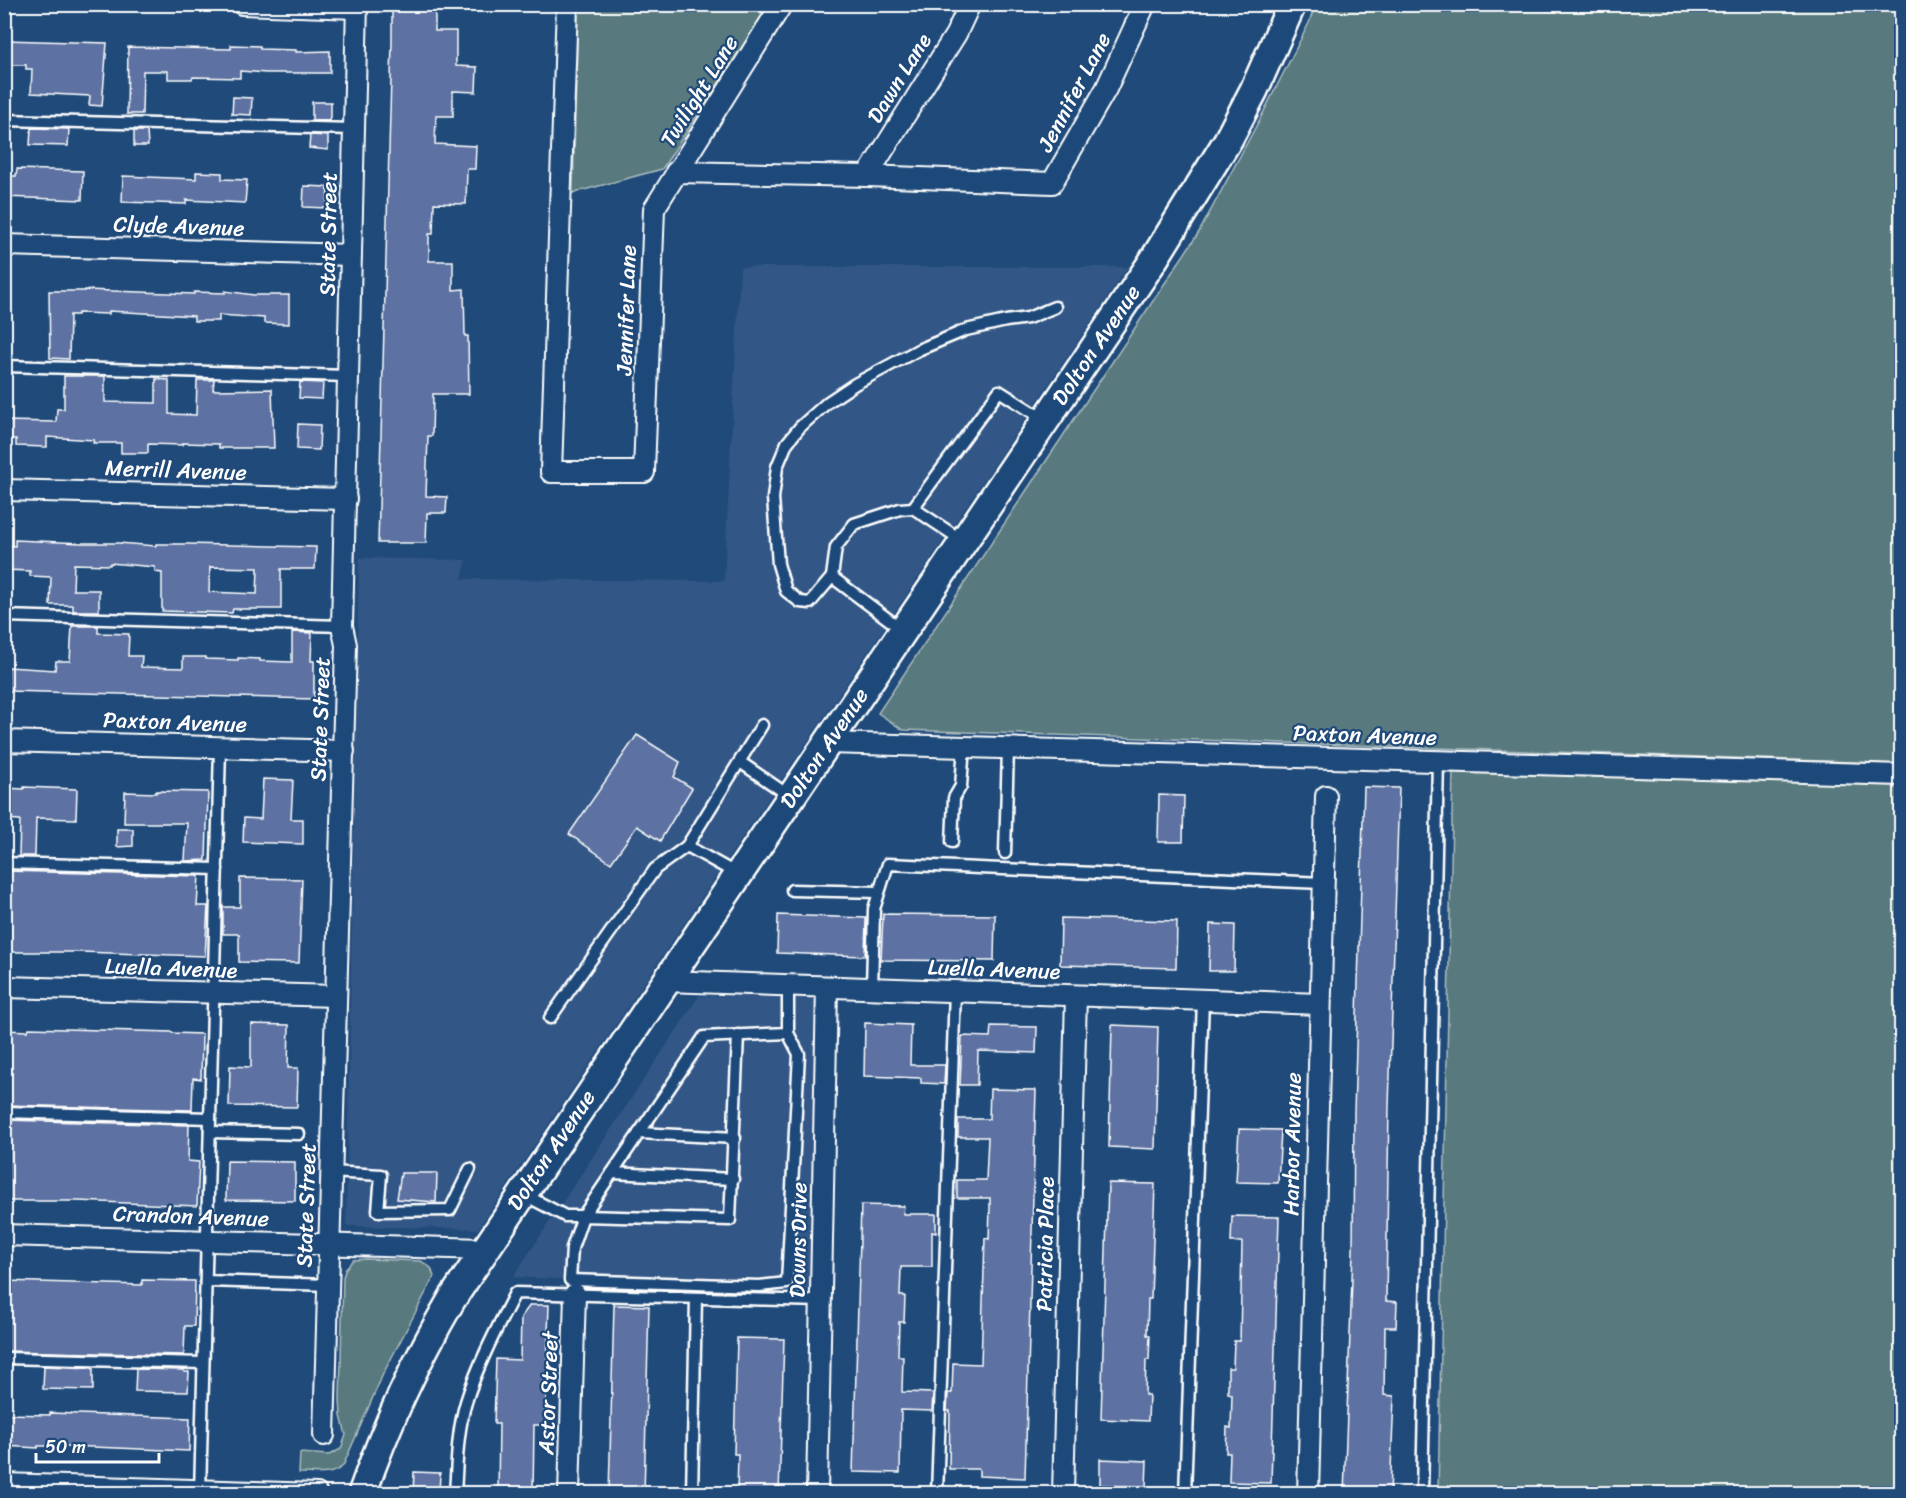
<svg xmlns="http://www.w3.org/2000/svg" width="1906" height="1498" viewBox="0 0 1906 1498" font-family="Sriracha,sans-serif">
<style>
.built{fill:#325686}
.green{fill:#587a7e;stroke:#acbcbe;stroke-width:1.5}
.building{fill:#5d72a2;stroke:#fff;stroke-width:1.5;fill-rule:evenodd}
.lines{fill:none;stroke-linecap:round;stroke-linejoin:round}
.lane-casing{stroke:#fff;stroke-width:15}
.street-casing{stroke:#fff;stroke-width:24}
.secondary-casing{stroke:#fff;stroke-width:32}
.lane{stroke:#1f4a7a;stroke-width:10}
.street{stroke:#1f4a7a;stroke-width:20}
.secondary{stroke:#1f4a7a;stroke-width:27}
.labels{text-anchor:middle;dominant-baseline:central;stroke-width:4.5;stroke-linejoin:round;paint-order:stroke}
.street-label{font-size:22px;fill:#fff;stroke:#1f4a7a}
</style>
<rect width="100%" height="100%" fill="#1f4a7a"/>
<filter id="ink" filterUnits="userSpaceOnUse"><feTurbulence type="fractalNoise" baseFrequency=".0167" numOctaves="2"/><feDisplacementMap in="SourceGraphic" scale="12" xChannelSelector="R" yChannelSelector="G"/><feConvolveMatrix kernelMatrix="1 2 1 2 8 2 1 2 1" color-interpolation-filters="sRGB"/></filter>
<g filter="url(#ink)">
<g class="built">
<polygon points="740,267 1128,267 478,1229 346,1226 359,558 467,560 462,579 724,581"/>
<polygon points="821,993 815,1291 513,1277 699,996"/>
</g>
<g class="green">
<polygon points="578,5 770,5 662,169 573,193"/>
<polygon points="1315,5 1901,5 1901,1493 1438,1493 1453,770 1881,780 1881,763 903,730 878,713 1199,232 1261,117 1309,23"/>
<path d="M366,1259L421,1261L431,1268L434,1277L383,1374L343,1466C331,1477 314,1473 299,1473L300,1453L329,1455L341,1449L346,1435L341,1416L340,1399L343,1277L346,1268L353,1260Z"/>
</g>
<g class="building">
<polygon points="392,4 435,4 435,31 456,31 456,66 477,67 476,92 453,91 453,116 436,116 435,144 476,146 475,169 467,169 466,204 434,203 433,234 429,234 429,261 453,261 453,290 464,289 465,336 468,336 469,394 433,394 432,436 428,436 426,496 447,497 446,513 427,513 426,543 378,543 392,42"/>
<polygon points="4,40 107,43 102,106 89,105 90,96 31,93 32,69 26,69 26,65 4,65"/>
<polygon points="231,45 260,46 260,49 296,50 296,52 330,51 330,73 266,73 240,71 240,78 193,77 192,79 168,79 168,71 143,71 142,114 127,114 128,47 231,49"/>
<polygon points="233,97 252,98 251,115 232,114"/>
<polygon points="312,102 331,102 331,118 329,119 329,121 312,120"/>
<polygon points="31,128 69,129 68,146 30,145"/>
<polygon points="134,131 147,131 148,146 134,146"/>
<polygon points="310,135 328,136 328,150 309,148"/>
<polygon points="17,169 83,171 82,200 4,197 4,176 16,176"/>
<polygon points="196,172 222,173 222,179 247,180 245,203 186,200 186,204 122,202 123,176 196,179"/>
<polygon points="304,186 328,187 327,208 303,207"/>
<polygon points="85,290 194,294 194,292 225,293 225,291 254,295 289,295 289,324 264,323 264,318 219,315 219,321 194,321 194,316 144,313 109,311 109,314 78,313 78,315 70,315 69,359 50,358 49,291 85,291"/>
<polygon points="64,376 105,376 105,402 156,403 156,379 169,380 169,414 196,415 197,380 214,380 213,390 272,389 274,448 219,448 219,444 182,443 182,445 148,444 148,453 121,453 121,443 93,443 94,440 47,437 47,447 16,446 16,439 4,439 4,421 56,422 57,409 64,409"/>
<polygon points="300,382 323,383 322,399 299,398"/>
<polygon points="298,424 320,425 319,450 297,449"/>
<path d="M15,540L82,543H118L156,546V544H187L316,547L315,569H281V609H233L232,613L162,611V573L155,572V567L110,563V565L74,564L73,590H99V611H73V605H50L51,577L30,576V571L4,570V545L15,546ZM210,567L258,568L257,594L209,592Z"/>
<polygon points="72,626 98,626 98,633 129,634 128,656 142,656 141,667 183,668 183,657 206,657 206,659 238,660 238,658 260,659 260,661 292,662 292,632 312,633 311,661 314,661 314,699 7,691 8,667 55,670 56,661 70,661"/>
<polygon points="637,735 680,762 674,777 692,788 660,841 637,826 611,863 569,834"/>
<polygon points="263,779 293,780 291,819 303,819 303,844 243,842 244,818 261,819"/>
<polygon points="24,787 77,789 76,819 36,818 35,856 19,856 20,820 4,819 4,788 24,789"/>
<polygon points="1364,787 1399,788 1389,1107 1386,1301 1397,1302 1396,1327 1385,1327 1384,1395 1394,1396 1390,1494 1344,1494 1353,1252 1354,1113"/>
<polygon points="156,791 208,792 206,860 185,861 187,823 124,823 125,792 156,793"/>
<polygon points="1159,795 1184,796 1183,842 1158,842"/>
<polygon points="117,829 133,829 133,846 117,847"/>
<polygon points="6,871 199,876 197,906 208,906 205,956 79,952 4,952"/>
<polygon points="240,878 302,879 299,963 239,962 239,934 223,934 223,907 240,907"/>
<polygon points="883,914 995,915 994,961 881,960"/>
<polygon points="778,915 866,918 865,956 777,953"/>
<polygon points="1061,918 1177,921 1176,968 1060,965"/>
<polygon points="1210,924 1235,925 1234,971 1209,971"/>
<polygon points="865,1023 911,1025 910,1065 945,1065 944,1084 921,1083 921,1078 864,1076"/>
<polygon points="251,1024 289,1025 288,1068 298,1068 297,1107 229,1106 230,1066 251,1067"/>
<polygon points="1112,1025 1158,1027 1155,1149 1109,1147"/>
<polygon points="991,1026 1037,1027 1036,1053 978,1051 977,1085 960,1085 962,1036 990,1037"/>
<polygon points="29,1028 172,1032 172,1033 202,1034 201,1079 193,1078 192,1110 4,1105 4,1030 28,1031"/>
<polygon points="990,1089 1036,1090 1025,1478 979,1476 979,1469 949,1469 950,1411 947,1411 948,1393 952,1393 953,1363 981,1364 985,1238 989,1239 990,1206 990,1198 957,1198 957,1180 986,1180 988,1137 958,1137 958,1119 989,1119"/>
<polygon points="4,1120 189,1125 188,1161 199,1162 197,1206 77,1201 4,1201"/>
<polygon points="1239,1129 1281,1130 1278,1183 1236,1182"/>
<polygon points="227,1161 295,1162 295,1201 226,1200"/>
<polygon points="401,1173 437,1173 436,1202 397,1199"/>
<polygon points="1108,1183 1155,1184 1151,1299 1148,1299 1147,1335 1150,1335 1149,1360 1146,1360 1145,1395 1149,1395 1148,1421 1101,1419"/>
<polygon points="861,1205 904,1206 903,1214 936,1214 936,1233 932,1232 932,1267 901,1267 900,1296 905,1296 904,1322 899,1322 898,1356 903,1356 902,1392 933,1393 932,1411 901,1410 900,1473 853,1472"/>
<polygon points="1232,1216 1279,1217 1271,1483 1229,1482 1230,1453 1226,1453 1227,1427 1231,1428 1232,1394 1228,1393 1228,1368 1233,1368 1234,1341 1240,1341 1242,1242 1231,1242"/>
<polygon points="142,1280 195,1281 194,1326 185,1326 184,1355 4,1351 4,1281 142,1285"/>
<polygon points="530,1305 549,1305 545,1425 534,1425 533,1494 498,1494 499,1424 494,1424 496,1359 520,1360 521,1317"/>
<polygon points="614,1305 649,1306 644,1494 609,1494"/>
<polygon points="737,1338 784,1339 779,1494 737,1494 738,1454 734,1454"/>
<polygon points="44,1366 93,1368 93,1390 43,1389"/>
<polygon points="136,1369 184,1370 184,1372 189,1372 188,1392 135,1391"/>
<polygon points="50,1413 190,1418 189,1451 68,1446 38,1446 38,1448 4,1446 4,1414 50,1415"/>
<polygon points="1100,1459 1147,1461 1146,1487 1100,1485"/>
<polygon points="414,1472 440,1473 439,1494 413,1494"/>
</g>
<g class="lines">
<g class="lane-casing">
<g id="lane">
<polyline points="4,120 354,129"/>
<polyline points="4,366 348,376"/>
<polyline points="963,541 913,508 999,391 1045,420"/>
<polyline points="832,577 836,547 854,524 900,509 913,508"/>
<polyline points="4,616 342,626"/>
<polyline points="904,631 832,577 810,603 800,602 786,591 778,564 773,498 777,467 787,443 800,427 828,402 855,384 918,350 966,330 1006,321 1028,318 1055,307"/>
<polyline points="740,762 791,797"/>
<polyline points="952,842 954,798 961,786 964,747"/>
<polyline points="1005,853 1008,749"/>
<polyline points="4,863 217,869"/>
<polyline points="737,874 687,846 762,725"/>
<polyline points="792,890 879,892"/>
<polyline points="872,988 874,909 888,864 1323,883"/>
<polyline points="550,1018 655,869 687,846"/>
<polyline points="738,1035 730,1220 583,1216 572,1248 570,1280 759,1286 787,1283 799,1054 788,1033"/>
<polyline points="4,1112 210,1118"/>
<polyline points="210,1132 299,1134"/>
<polyline points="639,1133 735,1138"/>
<polyline points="331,1172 381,1175 378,1211 450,1210 470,1169"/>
<polyline points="612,1173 733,1179"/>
<polyline points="523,1194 565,1216 583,1216 704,1037 788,1033 788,985"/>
<polyline points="206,1281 328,1285"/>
<polyline points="4,1358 203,1363"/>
<polyline points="200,1493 220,748"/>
<path d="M455,1494C457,1463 457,1432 466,1402C477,1366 498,1326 515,1293L821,1301"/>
<polyline points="692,1494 696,1298"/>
<polyline points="937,1494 955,991"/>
<polyline points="1185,1494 1203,1000"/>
<polyline points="1422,1494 1438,761"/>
</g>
</g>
<g class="street-casing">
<g id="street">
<polyline points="242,4 357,8"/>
<polyline points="567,4 551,472 644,472 654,209 782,4"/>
<polyline points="676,172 867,176 1052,183 1106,89 1145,4"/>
<polyline points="867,176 956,34 970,4"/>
<polyline points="4,245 351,255"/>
<polyline points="4,490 346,499"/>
<polyline points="4,741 344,751"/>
<polyline points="828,743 1902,775"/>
<polyline points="666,981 1320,1004"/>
<polyline points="4,987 336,996"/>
<polyline points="4,1235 484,1249"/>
<polyline points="324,1435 346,645 342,626 357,4"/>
<polyline points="4,1484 317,1494"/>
<polyline points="569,1494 575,1294"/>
<polyline points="817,1494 827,987"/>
<polyline points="1063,1494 1076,996"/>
<polyline points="1308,1494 1326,796"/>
</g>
</g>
<g class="secondary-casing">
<path id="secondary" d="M362,1494C386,1425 415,1362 452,1299L1151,264L1228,140L1254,90L1292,4"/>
</g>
<use href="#lane" class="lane"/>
<use href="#street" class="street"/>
<use href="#secondary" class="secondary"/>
</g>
</g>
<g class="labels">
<g class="street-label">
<text transform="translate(899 78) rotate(-58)">Dawn Lane</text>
<text transform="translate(699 91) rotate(-58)">Twilight Lane</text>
<text transform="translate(1074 92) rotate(-62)">Jennifer Lane</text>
<text transform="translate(179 226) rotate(2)">Clyde Avenue</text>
<text transform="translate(328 234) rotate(-89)">State Street</text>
<text transform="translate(626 310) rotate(-88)">Jennifer Lane</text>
<text transform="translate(1096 345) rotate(-56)">Dolton Avenue</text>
<text transform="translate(176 470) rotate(2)">Merrill Avenue</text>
<text transform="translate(320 719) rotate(-88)">State Street</text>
<text transform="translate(175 722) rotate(2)">Paxton Avenue</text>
<text transform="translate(1365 735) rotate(2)">Paxton Avenue</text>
<text transform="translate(824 748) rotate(-56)">Dolton Avenue</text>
<text transform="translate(171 968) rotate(2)">Luella Avenue</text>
<text transform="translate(994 969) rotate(2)">Luella Avenue</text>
<text transform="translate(1292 1144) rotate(-89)">Harbor Avenue</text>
<text transform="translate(551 1150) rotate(-56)">Dolton Avenue</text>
<text transform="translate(306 1205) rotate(-88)">State Street</text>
<text transform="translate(191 1216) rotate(2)">Crandon Avenue</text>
<text transform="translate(798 1240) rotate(-89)">Downs Drive</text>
<text transform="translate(1045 1244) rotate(-89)">Patricia Place</text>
<text transform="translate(548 1393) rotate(-88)">Astor Street</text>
</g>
</g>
<rect width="1906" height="1498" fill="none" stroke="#1f4a7a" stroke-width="24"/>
<rect x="12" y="12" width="1882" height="1474" fill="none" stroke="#fff" stroke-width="2" filter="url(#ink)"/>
<path d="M36 1453v9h123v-9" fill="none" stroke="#ffffff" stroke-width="3"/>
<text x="45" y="1453" font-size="18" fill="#ffffff" stroke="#1f4a7a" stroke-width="4.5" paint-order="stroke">50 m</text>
</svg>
